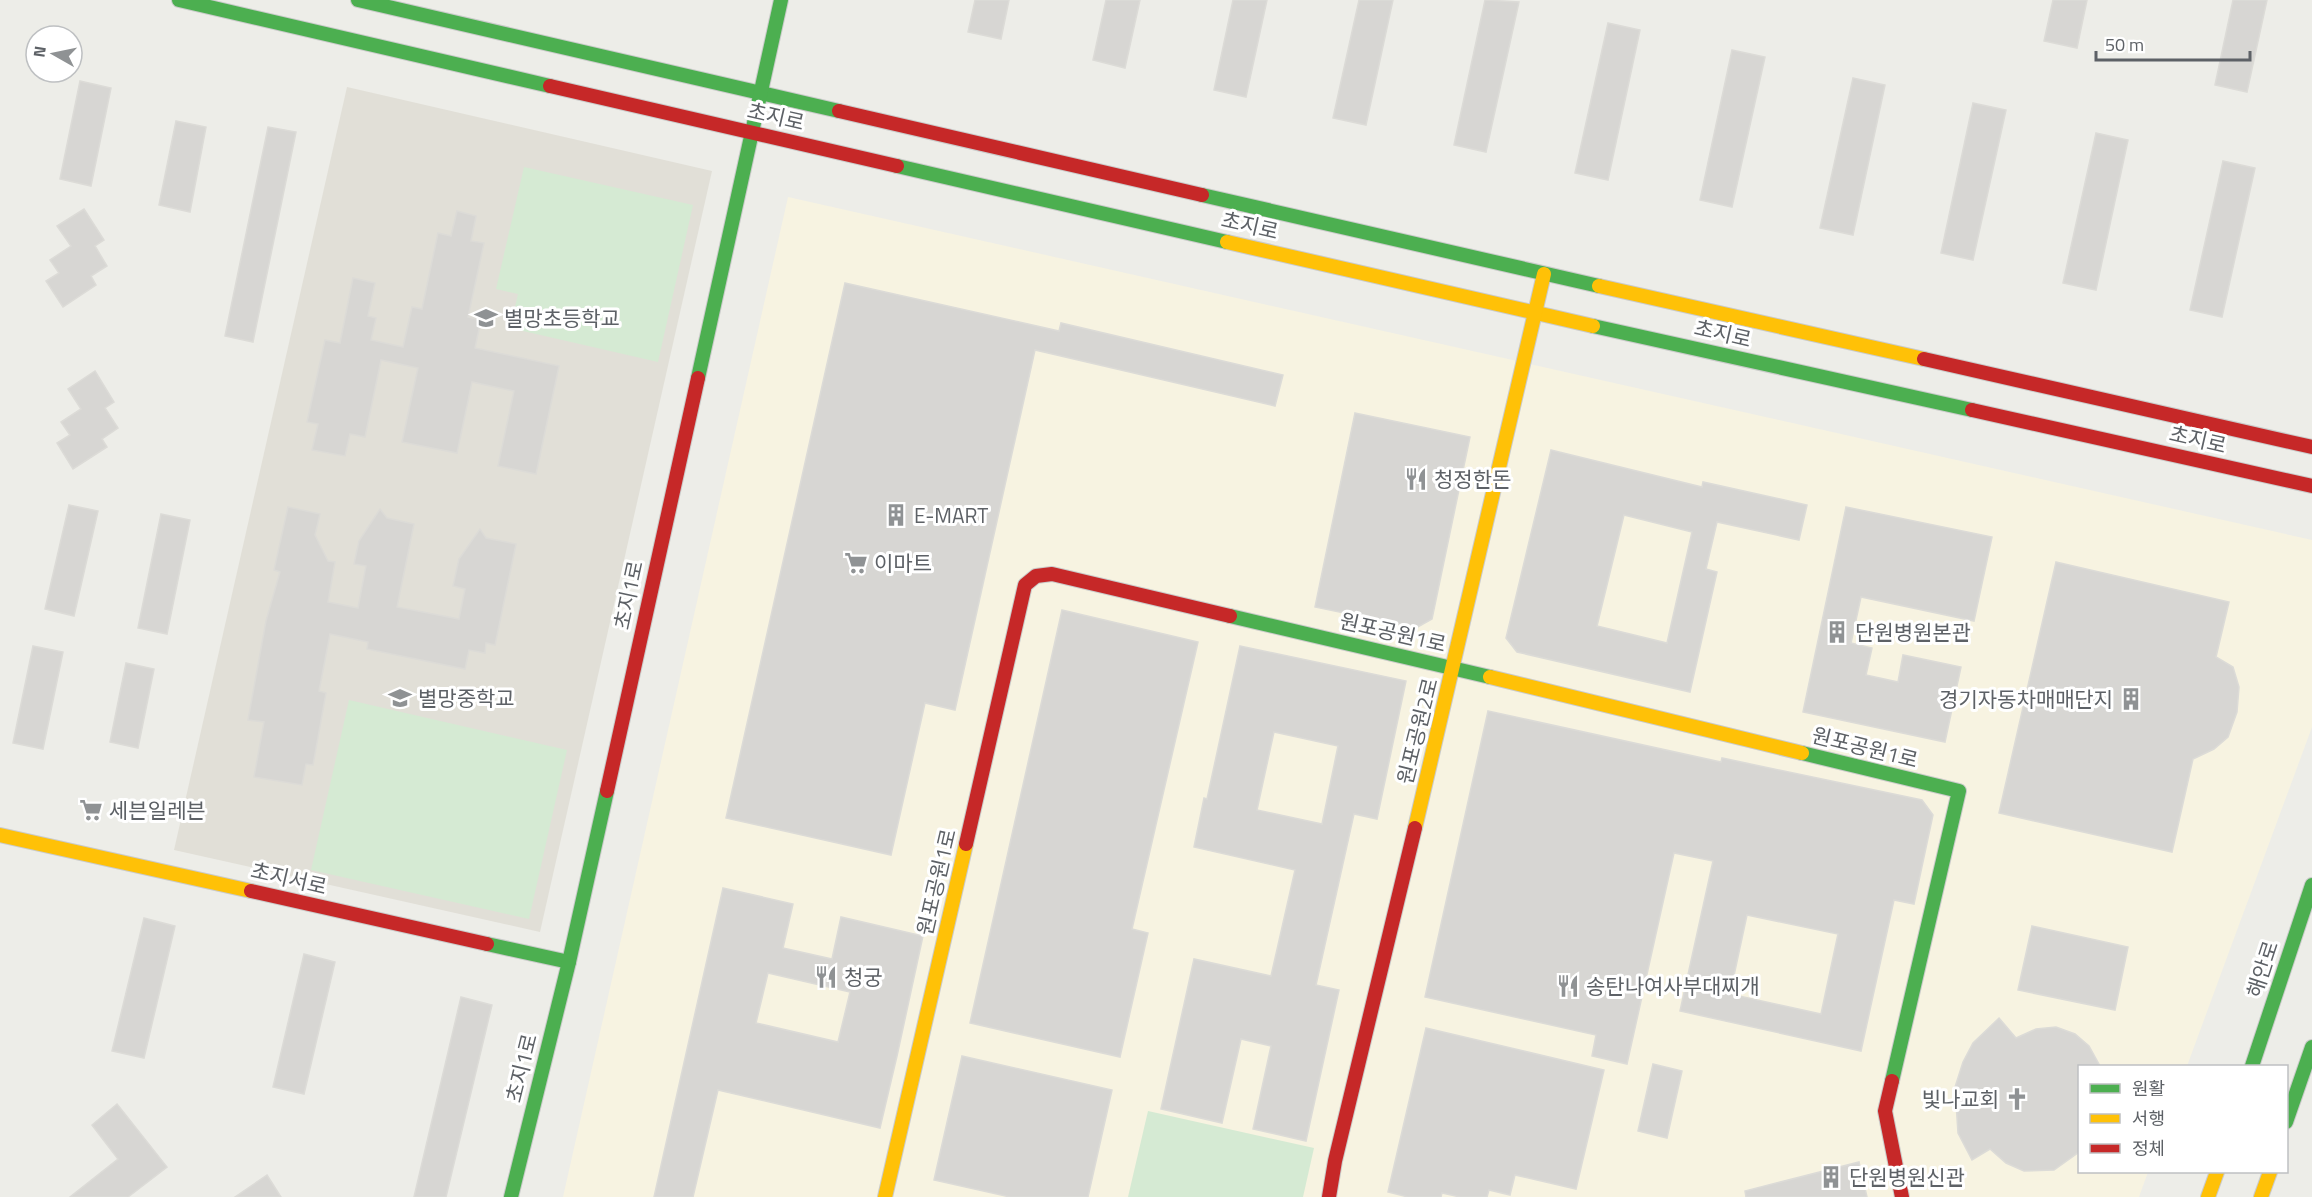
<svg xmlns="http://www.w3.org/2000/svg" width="2312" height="1197" viewBox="0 0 2312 1197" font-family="'Titillium Web','Noto Sans KR',sans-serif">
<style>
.commercial{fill:#f7f3e1}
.education{fill:#e1dfd7}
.green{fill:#d5ead3}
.building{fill:#d7d6d3;stroke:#dcdbd7;stroke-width:1.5;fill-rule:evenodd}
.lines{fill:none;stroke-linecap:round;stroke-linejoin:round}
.fast-casing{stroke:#cacbca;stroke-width:16}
.slow-casing{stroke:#cacbca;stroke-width:16}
.jam-casing{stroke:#cacbca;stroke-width:16}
.fast{stroke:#4caf50;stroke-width:14}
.slow{stroke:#ffc107;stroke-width:14}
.jam{stroke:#c62828;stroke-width:14}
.labels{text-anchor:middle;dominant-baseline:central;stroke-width:6;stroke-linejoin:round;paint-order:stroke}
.street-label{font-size:21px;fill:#5d6166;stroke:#fff}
.poi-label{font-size:21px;fill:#5d6166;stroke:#fff;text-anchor:start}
</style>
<rect width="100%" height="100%" fill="#edede8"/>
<polygon class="commercial" points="788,197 2312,540 2312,727 2187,1066 2080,1066 2080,1172 2148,1172 2139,1197 563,1197"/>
<polygon class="education" points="347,87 712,171 540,932 174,850"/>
<g class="green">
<polygon points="524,167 693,205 658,362 510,328 518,294 496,289"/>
<polygon points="349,700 567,750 529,919 311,870"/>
<polygon points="1148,1111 1314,1148 1303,1197 1128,1197"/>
</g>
<g class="building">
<polygon points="975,0 1009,0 1001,39 968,32"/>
<polygon points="1106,0 1140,0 1125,68 1093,60"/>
<polygon points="1233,0 1267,0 1246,97 1214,90"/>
<polygon points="1359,0 1393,0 1366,125 1333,118"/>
<polygon points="1485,0 1519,2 1486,152 1454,145"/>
<polygon points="2053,0 2087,0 2077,48 2044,41"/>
<polygon points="2233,0 2267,0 2247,92 2215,85"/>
<polygon points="1608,23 1640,30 1608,180 1575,173"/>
<polygon points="1732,50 1765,57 1732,207 1700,200"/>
<polygon points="1853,78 1885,85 1853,235 1820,228"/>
<polygon points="80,81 111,88 91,186 60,179"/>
<polygon points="1973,103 2006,110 1973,260 1941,253"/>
<polygon points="176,121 206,127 190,212 159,205"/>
<polygon points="268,127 296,132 253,342 225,336"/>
<polygon points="2096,133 2128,140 2096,290 2063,283"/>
<polygon points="2223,161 2255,168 2222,317 2190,310"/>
<polygon points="84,209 104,240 95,246 107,266 91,276 96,285 63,307 46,281 59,273 50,260 71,246 57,226"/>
<polygon points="457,211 476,216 471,241 484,243 468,317 481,320 475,348 559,366 536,474 498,466 514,391 472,382 457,453 402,442 418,368 381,360 365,437 350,434 345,456 312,450 318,424 307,422 325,340 340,343 353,278 375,283 368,316 376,318 371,340 403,347 412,307 422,309 438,233 451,236"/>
<polygon points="845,283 1059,331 1061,323 1283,375 1275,406 1035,350 955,710 925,703 891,855 726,818"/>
<polygon points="95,371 114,402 105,408 118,428 102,439 107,447 73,469 57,443 70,435 61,422 81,409 68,389"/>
<polygon points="1355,413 1470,437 1432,619 1416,628 1315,607"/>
<path d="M1551,450L1702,487L1703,482L1807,505L1799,540L1717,522L1706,569L1717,572L1690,692L1517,652L1506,638ZM1624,515L1692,532L1667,643L1597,626Z"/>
<polygon points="69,505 98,511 74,616 45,609"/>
<polygon points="288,507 320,514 315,535 328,561 335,562 328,602 358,608 366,566 354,564 359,541 380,509 387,518 414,524 397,607 459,619 465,589 453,586 459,559 480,529 486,538 516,544 495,645 486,643 485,653 469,650 465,669 367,649 368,642 330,634 319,691 326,693 313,765 306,764 302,785 254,777 264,722 248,720 266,621 280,572 274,570"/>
<polygon points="1846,507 1992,537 1974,621 1861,597 1851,643 1872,648 1866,675 1898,682 1903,655 1961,667 1945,742 1803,712"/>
<polygon points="161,514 190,520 167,634 138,628"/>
<polygon points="2056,562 2229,602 2216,657 2233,667 2239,687 2237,712 2228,737 2214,749 2193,759 2172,852 1999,813"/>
<polygon points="1062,610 1198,642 1132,929 1148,933 1120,1057 970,1023"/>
<polygon points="33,646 63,652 43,749 13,743"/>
<path d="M1240,646L1406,681L1377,819L1354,814L1316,985L1339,990L1306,1141L1253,1129L1271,1046L1241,1039L1222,1123L1161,1109L1194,959L1271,976L1295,870L1194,847L1204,798L1207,799ZM1274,732L1338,746L1322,824L1257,810Z"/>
<polygon points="126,663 154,669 138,748 110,742"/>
<path d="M1488,711L1721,762L1722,758L1922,800L1933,815L1914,904L1894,900L1861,1051L1680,1011L1713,861L1674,853L1627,1064L1592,1056L1596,1035L1425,997ZM1747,915L1838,934L1821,1014L1730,994Z"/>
<path d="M723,888L793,904L783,948L832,959L841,917L923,936L897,1056L880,1128L718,1090L693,1197H654ZM768,973L850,992L838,1042L756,1023Z"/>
<polygon points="144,918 175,926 144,1058 112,1051"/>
<polygon points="2032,926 2128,947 2115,1010 2018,990"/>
<polygon points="304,954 335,962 304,1094 273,1087"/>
<polygon points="461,997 492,1005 446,1197 414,1197"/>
<polygon points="1999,1018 2016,1038 2036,1029 2056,1027 2075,1034 2089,1046 2100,1066 2079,1066 2079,1152 2054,1170 2024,1171 2006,1163 1990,1149 1972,1160 1958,1133 1955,1087 1963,1062 1973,1043"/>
<polygon points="1426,1028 1604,1070 1576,1189 1515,1175 1510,1195 1489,1190 1487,1197 1460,1197 1442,1193 1441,1197 1408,1197 1388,1192"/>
<polygon points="962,1056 1112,1090 1088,1197 1010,1197 934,1180"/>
<polygon points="1653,1064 1682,1071 1667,1138 1638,1131"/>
<polygon points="117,1104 167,1167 128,1197 70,1197 118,1159 92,1125"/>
<polygon points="1859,1162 1867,1197 1746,1197 1745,1191"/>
<polygon points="267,1175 281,1197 235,1197"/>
</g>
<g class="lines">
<g class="fast-casing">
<g id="fast">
<polyline points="179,0 550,86"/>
<polyline points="358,0 839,111"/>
<polyline points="897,166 1227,242"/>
<polyline points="1202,195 1599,286"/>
<polyline points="1593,326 1972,410"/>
<polyline points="698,378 781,0"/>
<polyline points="1230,616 1490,677"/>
<polyline points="1802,753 1959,791 1892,1081"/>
<polyline points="487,944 569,962"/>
<polyline points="2252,1066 2312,885"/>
<polyline points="2286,1122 2312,1047"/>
<polyline points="511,1197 569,962 607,791"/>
</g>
</g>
<g class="slow-casing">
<g id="slow">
<polyline points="1227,242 1593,326"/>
<polyline points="1599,286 1924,359"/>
<polyline points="1490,677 1802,753"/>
<polyline points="1415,828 1544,274"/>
<polyline points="0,835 251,891"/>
<polyline points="885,1197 966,844"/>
<polyline points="2208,1197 2217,1172"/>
<polyline points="2261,1197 2270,1172"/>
</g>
</g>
<g class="jam-casing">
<g id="jam">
<polyline points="550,86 897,166"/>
<polyline points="839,111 1202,195"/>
<polyline points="1924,359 2312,447"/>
<polyline points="1972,410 2312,486"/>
<polyline points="607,791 698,378"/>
<polyline points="966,844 1025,585 1036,576 1052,574 1230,616"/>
<polyline points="251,891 487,944"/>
<polyline points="1892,1081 1885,1111 1902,1197"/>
<polyline points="1329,1197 1335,1161 1415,828"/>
</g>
</g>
<use href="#fast" class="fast"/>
<use href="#slow" class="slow"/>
<use href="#jam" class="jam"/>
</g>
<defs>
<g id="school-bare" transform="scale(1.8)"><path d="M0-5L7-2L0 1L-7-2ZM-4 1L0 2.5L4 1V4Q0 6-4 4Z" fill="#8f9294" stroke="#fff" stroke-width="2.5" paint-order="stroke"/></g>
<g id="restaurant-bare" transform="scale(1.8)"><path d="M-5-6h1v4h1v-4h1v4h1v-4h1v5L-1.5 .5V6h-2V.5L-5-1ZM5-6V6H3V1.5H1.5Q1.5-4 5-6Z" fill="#8f9294" stroke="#fff" stroke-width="2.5" paint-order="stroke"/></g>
<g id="building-bare" transform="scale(1.8)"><path d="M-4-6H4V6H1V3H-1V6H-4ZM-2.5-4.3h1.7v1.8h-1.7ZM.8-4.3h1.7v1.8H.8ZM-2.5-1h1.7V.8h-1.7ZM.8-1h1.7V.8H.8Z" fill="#8f9294" stroke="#fff" stroke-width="2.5" paint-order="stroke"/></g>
<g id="supermarket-bare" transform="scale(1.8)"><path d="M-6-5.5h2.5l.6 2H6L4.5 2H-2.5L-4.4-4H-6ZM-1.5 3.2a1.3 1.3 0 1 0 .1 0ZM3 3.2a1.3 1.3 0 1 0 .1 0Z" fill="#8f9294" stroke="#fff" stroke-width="2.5" paint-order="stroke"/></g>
<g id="church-bare" transform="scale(1.8)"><path d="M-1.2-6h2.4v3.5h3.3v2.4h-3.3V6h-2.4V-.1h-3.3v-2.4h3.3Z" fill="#8f9294" stroke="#fff" stroke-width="2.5" paint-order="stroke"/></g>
</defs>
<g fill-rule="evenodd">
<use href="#school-bare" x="486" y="318"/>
<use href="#restaurant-bare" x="1416" y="479"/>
<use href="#building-bare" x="896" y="515"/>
<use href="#supermarket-bare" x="856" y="563"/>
<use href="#building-bare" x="1837" y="632"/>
<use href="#school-bare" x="400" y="698"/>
<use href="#building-bare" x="2131" y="699"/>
<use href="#supermarket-bare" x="91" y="810"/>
<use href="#restaurant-bare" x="826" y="977"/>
<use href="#restaurant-bare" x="1568" y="986"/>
<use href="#church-bare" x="2017" y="1099"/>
<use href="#building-bare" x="1831" y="1177"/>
</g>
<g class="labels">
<g class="street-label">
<text transform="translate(776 116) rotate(13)">초지로</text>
<text transform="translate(1250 225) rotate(13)">초지로</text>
<text transform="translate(1723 333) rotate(13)">초지로</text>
<text transform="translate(2198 439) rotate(13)">초지로</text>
<text transform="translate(628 595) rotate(-78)">초지1로</text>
<text transform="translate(1393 632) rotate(13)">원포공원1로</text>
<text transform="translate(1417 731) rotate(-76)">원포공원2로</text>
<text transform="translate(1865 747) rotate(14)">원포공원1로</text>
<text transform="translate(289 878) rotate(13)">초지서로</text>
<text transform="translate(936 882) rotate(-77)">원포공원1로</text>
<text transform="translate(2262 969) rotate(-72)">해안로</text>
<text transform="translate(521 1068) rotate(-76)">초지1로</text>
</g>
<g class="poi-label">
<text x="504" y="318">별망초등학교</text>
<text x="1434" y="479">청정한돈</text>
<text x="914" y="515">E-MART</text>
<text x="874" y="563">이마트</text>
<text x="1855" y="632">단원병원본관</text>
<text x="418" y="698">별망중학교</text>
<text x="2113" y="699" text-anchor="end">경기자동차매매단지</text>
<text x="109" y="810">세븐일레븐</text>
<text x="844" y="977">청궁</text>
<text x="1586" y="986">송탄나여사부대찌개</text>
<text x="1999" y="1099" text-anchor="end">빛나교회</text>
<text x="1849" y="1177">단원병원신관</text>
</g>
</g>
<rect x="2078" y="1065" width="210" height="108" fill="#ffffff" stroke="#bec0c2" stroke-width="1.5"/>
<rect x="2090" y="1084" width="30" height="9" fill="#4caf50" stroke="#bec0c2" stroke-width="1.5"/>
<text x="2132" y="1095" font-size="18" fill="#5d6166">원활</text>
<rect x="2090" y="1114" width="30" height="9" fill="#ffc107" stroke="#bec0c2" stroke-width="1.5"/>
<text x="2132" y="1125" font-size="18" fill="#5d6166">서행</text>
<rect x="2090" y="1144" width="30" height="9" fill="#c62828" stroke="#bec0c2" stroke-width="1.5"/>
<text x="2132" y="1155" font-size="18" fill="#5d6166">정체</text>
<g transform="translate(54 54) rotate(279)"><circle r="28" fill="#ffffff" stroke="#bec0c2" stroke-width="1.5"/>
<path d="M0-4.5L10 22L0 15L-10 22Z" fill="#8f9294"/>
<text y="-9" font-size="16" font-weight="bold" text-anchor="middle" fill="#5d6166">N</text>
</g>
<path d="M2096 51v9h154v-9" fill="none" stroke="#5d6166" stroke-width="3"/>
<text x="2105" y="51" font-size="18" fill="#5d6166" stroke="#ffffff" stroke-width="4.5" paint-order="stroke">50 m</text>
</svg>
